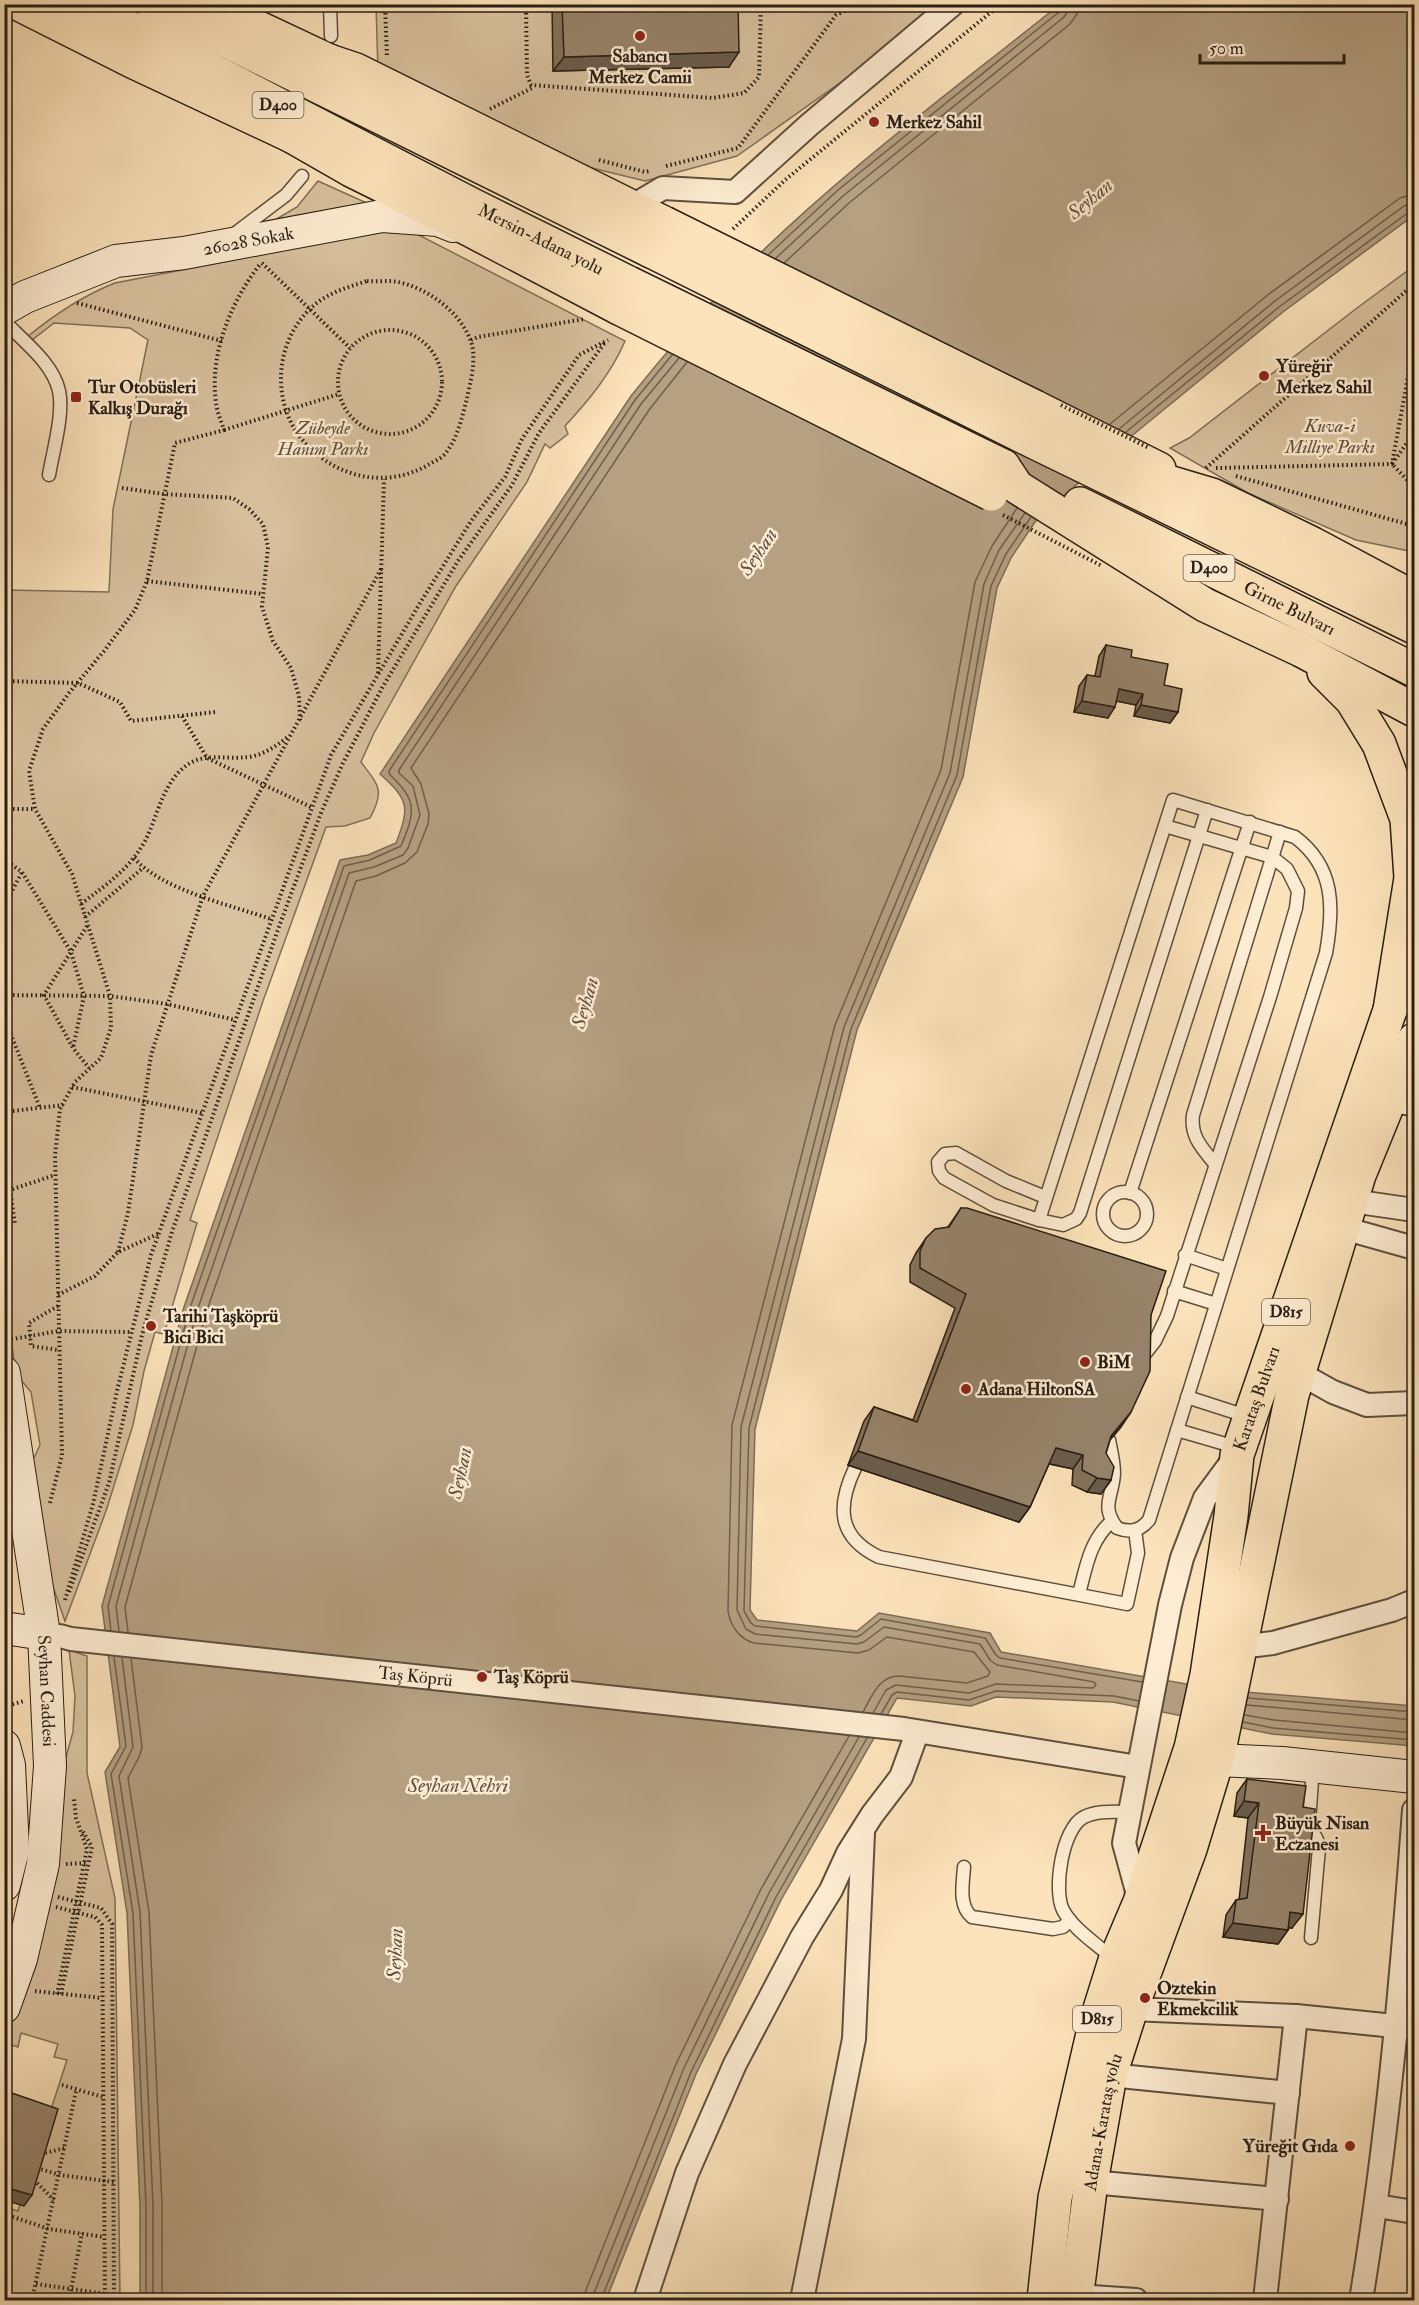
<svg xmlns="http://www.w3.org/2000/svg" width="1419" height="2305" viewBox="0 0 1419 2305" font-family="'IM FELL Double Pica',serif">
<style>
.green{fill:#d9c29f;stroke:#80705a;stroke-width:1.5}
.water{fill:#b5a082;stroke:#7d6c56;stroke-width:1.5}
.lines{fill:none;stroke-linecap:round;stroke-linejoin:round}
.shore{stroke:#6e5f4b;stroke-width:1.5}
.lane-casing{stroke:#5d4f3e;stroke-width:15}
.street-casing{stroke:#5d4f3e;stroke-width:26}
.secondary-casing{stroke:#281e14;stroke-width:34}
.primary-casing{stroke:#281e14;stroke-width:36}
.highway-casing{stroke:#281e14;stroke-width:36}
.path{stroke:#281e14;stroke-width:4;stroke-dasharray:1.5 3;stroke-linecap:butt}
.lane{stroke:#feedd3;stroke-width:12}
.street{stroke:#feedd3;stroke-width:22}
.secondary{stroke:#feedd3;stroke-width:32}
.primary{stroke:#fde3bb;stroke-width:33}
.highway{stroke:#fde3bb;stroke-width:33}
.highway-bridge-casing{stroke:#281e14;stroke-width:36;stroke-linecap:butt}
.path-bridge{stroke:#281e14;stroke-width:4;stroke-dasharray:1.5 3;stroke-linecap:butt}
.highway-bridge{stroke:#fde3bb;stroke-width:33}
.wall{fill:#82725c;stroke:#281e14;stroke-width:1.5}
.shaded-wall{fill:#6a5c4b;stroke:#281e14;stroke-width:1.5}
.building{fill:#97846b;stroke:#281e14;stroke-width:1.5}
.poi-dot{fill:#8f2418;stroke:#feedd3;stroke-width:2}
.labels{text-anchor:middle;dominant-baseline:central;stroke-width:5;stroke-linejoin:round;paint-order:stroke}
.shield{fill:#feedd3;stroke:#685c4d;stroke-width:1.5}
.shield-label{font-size:16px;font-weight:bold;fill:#281e14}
.poi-label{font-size:18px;font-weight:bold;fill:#281e14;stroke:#feedd3;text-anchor:start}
.street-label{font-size:18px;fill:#281e14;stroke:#feedd3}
.park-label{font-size:18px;font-style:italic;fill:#5d4f3e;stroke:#feedd3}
.water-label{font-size:20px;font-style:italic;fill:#605240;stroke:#feedd3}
</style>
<rect width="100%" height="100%" fill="#fde3bb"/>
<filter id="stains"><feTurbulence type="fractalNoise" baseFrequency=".00333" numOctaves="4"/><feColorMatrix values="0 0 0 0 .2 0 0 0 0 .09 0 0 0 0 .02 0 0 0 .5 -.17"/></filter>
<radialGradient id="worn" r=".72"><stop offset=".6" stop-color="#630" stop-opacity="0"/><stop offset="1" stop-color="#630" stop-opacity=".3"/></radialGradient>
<g class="green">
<polygon points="376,5 945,5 903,38 737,156 645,181 551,158 378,72"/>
<polygon points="318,181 369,204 263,227 297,207"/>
<path d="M387,228L409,230L625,341C611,374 588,401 565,426L568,434L550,448L545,444L527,482L456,586L374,733L361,762C379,786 385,790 370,818L345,826L326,827L263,1001L190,1220L197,1223L164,1334L155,1332L144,1371L133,1425L106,1511L65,1621L51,1581L33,1460L40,1445L31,1392L16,1374L6,1302L8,1286L4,1221V590L109,592L113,509L148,340L130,328L54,323L32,340L27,337C55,314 82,296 115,283L367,234Z"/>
<polygon points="1414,266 1414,552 1356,540 1248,493 1170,448 1189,438 1357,308"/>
<polygon points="69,1650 87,1656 87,1773 115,1898 120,2300 5,2300 4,2207 18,2211 67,2060 54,2057 58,2044 21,2033 18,2047 5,2043 4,2011 61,1775 73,1732 75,1696"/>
</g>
<path class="water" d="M1059,5H1414V215L1283,312L1123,443L1035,522L1011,558L997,588L963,777L857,1030L755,1429L750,1610L757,1620L857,1631L879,1613L990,1633L1001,1652L1221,1690L1414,1706V1746L1272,1734L1113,1702L996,1697L971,1706L897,1698L781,1900L696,2074L606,2300H140V2207L127,1913L105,1772L120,1747L102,1606L184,1307L340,860L368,855L396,843C410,807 409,800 380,774L631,396C666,352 703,310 742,271C840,173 952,91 1059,5Z"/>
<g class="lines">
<g class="shore">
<polyline points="768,255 838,190 1059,12 1062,4"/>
<polyline points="776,258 843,196 1064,17 1068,11 1069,4"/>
<polyline points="784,263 849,203 1070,24 1077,14 1078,4"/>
<polyline points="1110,424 1269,294 1400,198 1414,194"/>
<polyline points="1119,429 1275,301 1404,206 1414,203"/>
<polyline points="1126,432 1279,307 1409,212 1414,210"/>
<polyline points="1031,517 1006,554 991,586 957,775 851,1029 749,1428 744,1611 751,1623 755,1626 856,1637 861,1635 881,1619 985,1638 996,1655 1000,1658 1142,1682"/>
<path d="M111,1631L108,1606L190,1308L344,866L370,860L401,846C415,813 418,800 390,775L389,771L635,400L672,355"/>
<polyline points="119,1631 116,1606 197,1311 349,873 374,867 403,855 408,848 420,815 413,786 399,773 399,770 641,404 679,358"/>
<polyline points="128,1632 125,1607 206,1313 356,881 376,876 405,863 417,852 428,824 429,814 421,784 411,768 649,410 687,362"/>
<polyline points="114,1657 126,1746 111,1774 133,1913 146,2206 146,2300"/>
<polyline points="122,1657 133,1747 119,1776 140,1912 153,2206 153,2300"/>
<polyline points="131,1658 142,1747 140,1755 128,1778 149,1912 162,2205 162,2300"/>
<polyline points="1248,1698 1414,1712"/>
<polyline points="1247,1705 1414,1720"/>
<path d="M863,1712C872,1696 879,1676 899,1676L967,1683L988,1676L990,1672L974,1652L887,1637L869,1650L858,1653L754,1643C739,1639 730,1625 728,1611L732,1425L835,1025L941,770L975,582L992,546L1017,508"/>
<polyline points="873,1713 886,1690 896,1685 969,1693 996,1684 1093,1688 1096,1685 1094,1682 997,1665 990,1660 980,1644 884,1627 864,1642 857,1644 755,1634 746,1629 737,1610 741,1427 844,1027 950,773 984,584 999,550 1025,513"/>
<polyline points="881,1714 892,1695 897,1692 969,1700 996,1691 1114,1696 1139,1701"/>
<polyline points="1245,1715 1274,1720 1414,1733"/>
<polyline points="1243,1722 1273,1728 1414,1740"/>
<polyline points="584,2300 586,2290 676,2064 761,1889 849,1736"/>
<polyline points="593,2300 594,2293 684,2068 769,1893 859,1737"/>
<polyline points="601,2300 691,2072 776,1897 867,1738"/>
</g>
<g class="lane-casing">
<g id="lane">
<polyline points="330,4 331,36"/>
<polyline points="233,235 286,195 302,176"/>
<path d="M4,321C23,341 53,363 59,391C64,414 53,451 49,475"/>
<path d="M1215,1164C1203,1149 1190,1137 1193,1115L1280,832"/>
<circle cx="1125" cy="1214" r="22"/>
<polyline points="1130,1193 1250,822"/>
<polyline points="1045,1197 1006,1181 956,1153 945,1154 938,1162 939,1171 944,1178 993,1205 1039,1220 1063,1225 1076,1219 1080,1213 1207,810"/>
<path d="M1039,1220L1173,800L1295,837C1335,867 1334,908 1326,953L1149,1520C1140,1531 1130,1533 1117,1528C1100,1505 1113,1497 1114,1473C1114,1462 1111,1450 1109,1440"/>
<polyline points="1185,1255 1227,1269"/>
<polyline points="1174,1291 1216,1304"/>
<polyline points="1140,1360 1155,1341 1167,1316 1270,997 1296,908 1298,891 1287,869 1272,857 1165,826"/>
<polyline points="1187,1397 1249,1417"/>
<polyline points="1177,1430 1239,1448"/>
<path d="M855,1468C837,1506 837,1537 879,1557L1127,1604L1138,1553L1135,1530"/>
<path d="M1079,1594C1086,1567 1090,1540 1112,1521"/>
<path d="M964,1867C963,1883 958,1906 972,1917L1053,1929L1063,1927L1070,1920"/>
<path d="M1311,1938L1319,1848C1319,1837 1310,1832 1309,1822L1313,1767"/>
<path d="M1112,1958C1097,1944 1073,1929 1063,1910C1053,1890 1062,1828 1084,1817C1097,1810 1116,1812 1130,1812"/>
</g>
</g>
<g class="street-casing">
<g id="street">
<polyline points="631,207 663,188 735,192 809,125 953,4"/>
<polyline points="1389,1101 1414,1104"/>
<polyline points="1352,1201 1414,1210"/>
<polyline points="1343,1228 1414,1248"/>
<polyline points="1299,1373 1333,1392 1367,1405 1414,1403"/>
<path id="s1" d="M60,1636L71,1639L904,1729L1138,1767"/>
<polyline points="1240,1647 1273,1643 1392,1610 1414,1601"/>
<polyline points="1140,1902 1124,1843 1170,1605 1182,1558 1205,1498 1236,1456"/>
<polyline points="1131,2009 1296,2016 1414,2028"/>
<polyline points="1110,2075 1288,2093"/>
<polyline points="1091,2182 1277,2199"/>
<polyline points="1377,2206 1414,2212"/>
<polyline points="1077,2296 1136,2300"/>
<polyline points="645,2300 687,2173 735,2064 802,1937 831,1890 848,1853 872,1815 901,1777 917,1733"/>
<polyline points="802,2300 854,2039 863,1833"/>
<polyline points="1265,2300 1296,2016"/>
<path d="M1361,2300C1388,2137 1402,1975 1414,1810"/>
</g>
</g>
<g class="secondary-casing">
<g id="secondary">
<path id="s2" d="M4,309L25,297L116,261L184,253L382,216L438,220L453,226"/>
<path id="s3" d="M4,1373L44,1634L50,1766L43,1864L21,1959L4,2007"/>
<polyline points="4,1628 44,1634"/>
<polyline points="4,1746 9,1765 13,1850 4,1885"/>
<polyline points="1217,1760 1282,1763 1414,1777"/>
</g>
</g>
<g class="primary-casing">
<g id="primary">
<path id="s4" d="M1044,2300L1055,2198L1095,2025L1115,1961L1140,1902L1191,1748L1207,1675L1231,1516L1237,1455L1390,1010L1414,962"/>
<path id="s5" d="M1076,2300L1091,2182L1110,2075L1131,2009L1190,1849L1217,1760L1292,1395L1359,1175L1414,1040"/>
</g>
</g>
<g class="highway-casing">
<g id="highway">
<polyline points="19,4 132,61 294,137"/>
<path id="s6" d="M84,4L472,205L629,283"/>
<polyline points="152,4 651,251"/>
<polyline points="208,4 329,61 344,75"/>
<polyline points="329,61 356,70 664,223"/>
<polyline points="290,135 351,170 440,214 619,308"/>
<polyline points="1035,407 1159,469"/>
<polyline points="1020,435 1414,627"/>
<polyline points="1003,466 1017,487 1205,605 1301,650 1414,710"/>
<polyline points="1128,470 1212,495 1313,544 1414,598"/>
<path id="s7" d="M1080,504L1414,670"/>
<polyline points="1324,672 1352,700 1379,744 1407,819 1411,878 1390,1010"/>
</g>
</g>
<g class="path">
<polyline points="385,4 387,58"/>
<polyline points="526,4 527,75 531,85 713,98 744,93 759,77 761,4"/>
<polyline points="490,109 534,87"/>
<polyline points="599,160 645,172 650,171"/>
<polyline points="666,166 738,148 836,15 859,4"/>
<polyline points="733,229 785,180 1001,4"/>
<polyline points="262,263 350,348"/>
<path d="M367,281C377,282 388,280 398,282C427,288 459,311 470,339C478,357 470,384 466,402C461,421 457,440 444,455C440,459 433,462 428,465C388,488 341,479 309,447C271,411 272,345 310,309C326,293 346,288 367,281Z"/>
<polyline points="77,303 222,341"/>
<circle cx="390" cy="382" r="52"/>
<polyline points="471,340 478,337 585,319"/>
<polyline points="224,430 339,394"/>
<polyline points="1414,433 1392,464 1414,487"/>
<polyline points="1206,468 1414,284"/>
<polyline points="1216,468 1392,464 1414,344"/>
<polyline points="1236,476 1414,526"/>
<polyline points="122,488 164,494 233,498 249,509 263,524 268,547 262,607 273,641 291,668 299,696 300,720"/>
<polyline points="147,581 263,594"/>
<polyline points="378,673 384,479"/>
<polyline points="4,681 78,683 120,702 131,721 216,712"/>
<polyline points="182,716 207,758 311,807"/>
<polyline points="4,809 35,809"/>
<path d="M134,858C162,890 230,905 271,919"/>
<polyline points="4,859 22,872 71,952 84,996 73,1048"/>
<path d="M81,904C107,884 127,871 144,843C157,819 161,788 182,769C201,751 225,760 248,757C264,755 276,746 289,736"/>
<polyline points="4,906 22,872"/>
<polyline points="85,917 143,868"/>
<polyline points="87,926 44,995 73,1048 89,1068"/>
<polyline points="4,995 110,996 167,1004 235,1020"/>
<polyline points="4,1017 40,1108"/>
<polyline points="72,1087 202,1113"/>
<polyline points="4,1112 63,1105"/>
<polyline points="10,1190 15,1224"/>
<polyline points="4,1192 55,1175"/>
<polyline points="118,1252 128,1213 151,1055 203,896 381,569"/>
<polyline points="58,1295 95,1276 118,1252 158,1234"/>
<polyline points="58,1306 29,1323 31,1346 59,1350"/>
<polyline points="7,1340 59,1331 132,1332"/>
<path d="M50,1503L62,1455L55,1156L60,1109L75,1082L101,1058L111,1028L110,996L72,874L35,809L29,771L43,729L69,693L104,651L135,610L147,581L175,443L224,430C221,421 217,412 216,403C209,354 231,301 261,263"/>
<polyline points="69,1592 109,1483 142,1335 172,1232 280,924 321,813 343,763 382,688 458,561 512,485 539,433 606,341"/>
<polyline points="65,1600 93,1504 117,1391 151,1255 331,755 417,608 471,521 505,477 522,439 579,355 608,340"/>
<polyline points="4,1707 24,1701"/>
<polyline points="66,1864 86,1863"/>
<polyline points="58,1897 101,1908 112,1924 114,2300"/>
<polyline points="56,1907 95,1917 102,1925 105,2300"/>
<polyline points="35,1991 102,1998"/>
<polyline points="57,1994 87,1849 76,1818 74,1799"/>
<polyline points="61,1994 92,1847 82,1830"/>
<polyline points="62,2085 103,2097"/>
<polyline points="41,2154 65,2148"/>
<polyline points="37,2168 60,2175 114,2182"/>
<polyline points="34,2180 54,2200"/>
<polyline points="4,2214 49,2229 104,2237"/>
<polyline points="36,2284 114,2295"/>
<polyline points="32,2300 76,2091"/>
<polyline points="69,2300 82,2233"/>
</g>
<use href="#lane" class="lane"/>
<use href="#street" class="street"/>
<use href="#secondary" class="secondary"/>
<use href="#primary" class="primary"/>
<use href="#highway" class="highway"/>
<g class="highway-bridge-casing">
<g id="highway-bridge">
<polyline points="664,223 1035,407"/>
<polyline points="651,251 1020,435"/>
<polyline points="629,283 1003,466"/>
<polyline points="619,308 991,494"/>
</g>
</g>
<g class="path-bridge">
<polyline points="1061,405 1149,448"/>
<polyline points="1003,515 1102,566"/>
</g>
<use href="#highway-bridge" class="highway-bridge"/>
</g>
<g class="wall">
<polygon points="552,4 738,4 729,67 553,71"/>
<polygon points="1106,645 1131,657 1164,685 1178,712 1170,723 1134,716 1136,705 1117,701 1108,718 1074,712 1079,686 1087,675 1095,676 1099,656"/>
<polygon points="961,1208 1151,1315 1121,1427 1110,1440 1106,1453 1111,1480 1101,1494 1087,1492 1072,1485 1073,1469 1049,1464 1030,1507 1019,1522 848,1465 864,1421 874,1407 913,1420 955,1308 910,1282 910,1265 916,1253 926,1238 948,1227"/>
<polygon points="1247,1779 1303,1807 1292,1928 1288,1928 1288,1930 1278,1944 1223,1937 1226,1915 1236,1900 1239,1900 1248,1818 1234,1816 1237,1793"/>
</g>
<g class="shaded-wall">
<polygon points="739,52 729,67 553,71 564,57"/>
<polygon points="1119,689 1143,694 1136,705 1111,700"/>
<polygon points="1082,701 1115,707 1108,718 1074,712"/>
<polygon points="1141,705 1178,712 1170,723 1134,716"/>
<polygon points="1131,1412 1121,1427 1101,1450 1111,1436"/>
<polygon points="1056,1448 1083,1455 1073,1469 1046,1463"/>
<polygon points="858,1451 1030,1507 1019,1522 848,1465"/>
<polygon points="1097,1478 1111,1480 1101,1494 1087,1492"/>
<polygon points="1244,1801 1259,1803 1248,1818 1234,1816"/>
<polygon points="1290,1912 1303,1914 1292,1928 1280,1927"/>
<polygon points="1233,1923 1288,1930 1278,1944 1223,1937"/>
<polygon points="4,2187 32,2195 24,2206 4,2200"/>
</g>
<g class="building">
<polygon points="562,4 738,4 739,52 564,57"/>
<polygon points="1106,645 1132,650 1131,657 1168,664 1164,685 1182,689 1178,712 1141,705 1143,694 1119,689 1115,707 1082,701 1087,675 1100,677"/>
<polygon points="961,1208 967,1208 1166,1271 1151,1315 1150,1371 1131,1412 1111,1436 1106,1453 1114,1467 1111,1480 1097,1478 1082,1470 1083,1455 1056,1448 1030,1507 858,1451 874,1407 917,1422 966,1294 920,1268 920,1251 926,1238 935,1229 949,1227"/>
<polygon points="1247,1779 1306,1786 1303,1807 1315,1809 1303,1914 1290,1912 1288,1930 1233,1923 1236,1900 1247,1898 1259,1803 1244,1801"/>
<polygon points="9,2092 58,2109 32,2195 4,2187 4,2105"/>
</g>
<g class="poi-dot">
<circle cx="640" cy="36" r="6"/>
<circle cx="874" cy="122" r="6"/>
<circle cx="1264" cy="376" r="6"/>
<rect x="70" y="391" width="12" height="12" rx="3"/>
<circle cx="151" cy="1326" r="6"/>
<circle cx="1085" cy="1362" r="6"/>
<circle cx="966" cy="1389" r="6"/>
<circle cx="482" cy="1677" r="6"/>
<path d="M1260 1824h6v6h6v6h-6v6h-6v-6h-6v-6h6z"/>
<circle cx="1145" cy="1998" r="6"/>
<circle cx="1350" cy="2146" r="6"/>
</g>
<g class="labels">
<g class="shield">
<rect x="252.5" y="92" width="51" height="26" rx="4.5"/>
<rect x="1183.5" y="555" width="51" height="26" rx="4.5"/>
<rect x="1262" y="1299" width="48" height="26" rx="4.5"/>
<rect x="1073" y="2006" width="48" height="26" rx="4.5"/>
</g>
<g class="shield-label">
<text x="278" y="105">D400</text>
<text x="1209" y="568">D400</text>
<text x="1286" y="1312">D815</text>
<text x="1097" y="2019">D815</text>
</g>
<g class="poi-label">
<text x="640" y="56" text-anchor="middle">Sabancı<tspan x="640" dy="21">Merkez Camii</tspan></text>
<text x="886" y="122">Merkez Sahil</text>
<text x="1276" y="366">Yüreğir<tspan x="1276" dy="21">Merkez Sahil</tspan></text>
<text x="88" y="387">Tur Otobüsleri<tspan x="88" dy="21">Kalkış Durağı</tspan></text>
<text x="163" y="1316">Tarihi Taşköprü<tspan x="163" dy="21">Bici Bici</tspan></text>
<text x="1097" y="1362">BiM</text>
<text x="978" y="1389">Adana HiltonSA</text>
<text x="494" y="1677">Taş Köprü</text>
<text x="1275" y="1823">Büyük Nisan<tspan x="1275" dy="21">Eczanesi</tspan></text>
<text x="1157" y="1988">Oztekin<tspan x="1157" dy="21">Ekmekcilik</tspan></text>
<text x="1338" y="2146" text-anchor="end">Yüreğit Gıda</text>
</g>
<g class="street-label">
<text stroke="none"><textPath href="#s6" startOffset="514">Mersin-Adana yolu</textPath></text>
<text stroke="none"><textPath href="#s2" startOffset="256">26028 Sokak</textPath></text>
<text stroke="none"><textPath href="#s7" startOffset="234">Girne Bulvarı</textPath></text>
<text stroke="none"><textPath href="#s4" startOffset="930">Karataş Bulvarı</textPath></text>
<text stroke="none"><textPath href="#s1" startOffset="358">Taș Köprü</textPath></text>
<text stroke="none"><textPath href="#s3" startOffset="321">Seyhan Caddesi</textPath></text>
<text stroke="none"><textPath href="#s5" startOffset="180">Adana-Karataş yolu</textPath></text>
</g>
<g class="park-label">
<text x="1330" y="426">Kuva-i<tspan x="1330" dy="21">Milliye Parkı</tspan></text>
<text x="323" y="428">Zübeyde<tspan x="323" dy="21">Hanım Parkı</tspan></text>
</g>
<g class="water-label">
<text transform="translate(1090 199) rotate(-40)">Seyhan</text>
<text transform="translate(758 552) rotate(-56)">Seyhan</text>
<text transform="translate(585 1003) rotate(-74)">Seyhan</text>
<text transform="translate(460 1473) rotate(-78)">Seyhan</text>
<text x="458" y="1785">Seyhan Nehri</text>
<text transform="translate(395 1954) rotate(-87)">Seyhan</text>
</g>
</g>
<rect width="1419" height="2305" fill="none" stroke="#fde3bb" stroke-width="24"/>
<rect x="6" y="6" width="1407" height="2293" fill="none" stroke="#281e14" stroke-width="3"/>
<rect x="12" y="12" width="1395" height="2281" fill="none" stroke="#281e14" stroke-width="1.5"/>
<path d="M1200 54v9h144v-9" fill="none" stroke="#281e14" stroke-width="3"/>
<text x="1209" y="54" font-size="18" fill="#281e14" stroke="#feedd3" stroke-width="4.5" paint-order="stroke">50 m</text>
<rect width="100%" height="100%" filter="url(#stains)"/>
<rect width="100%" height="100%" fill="url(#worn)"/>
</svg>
